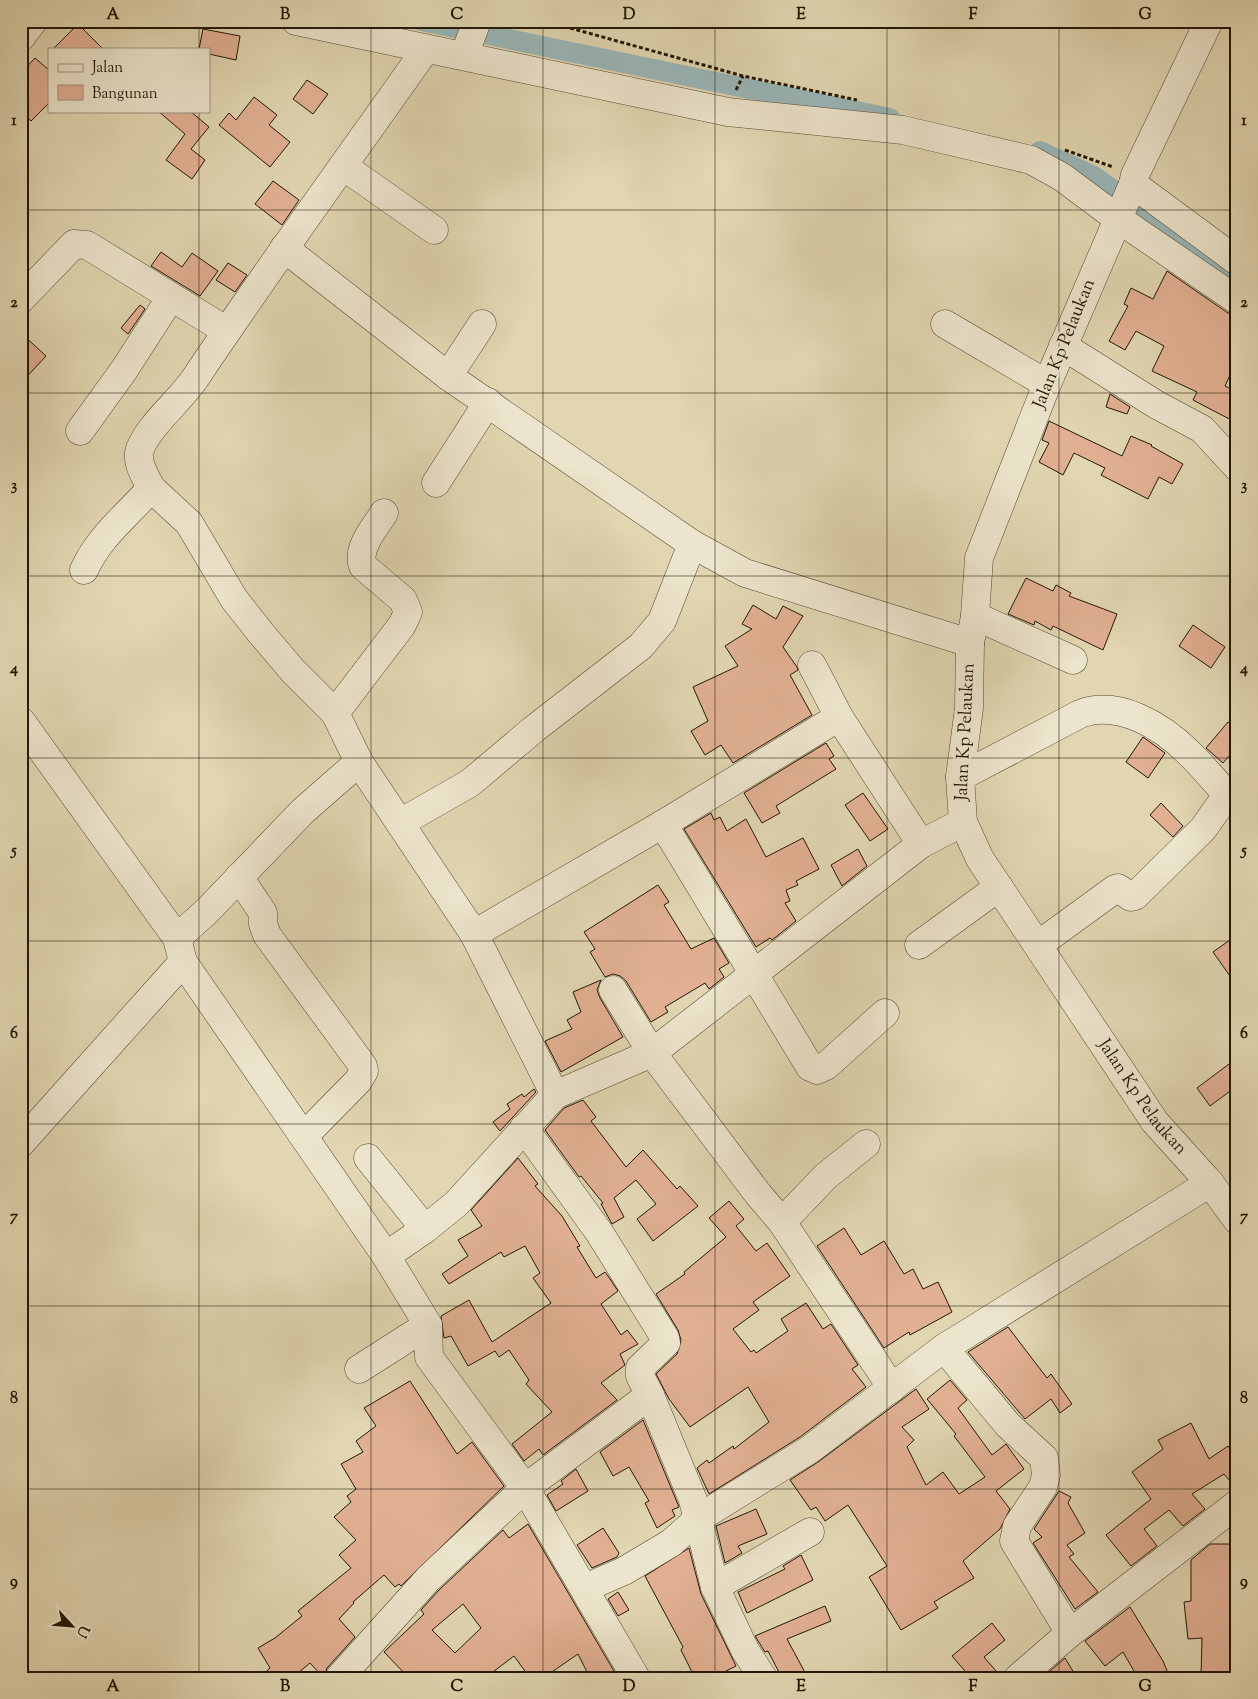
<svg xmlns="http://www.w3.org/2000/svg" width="1258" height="1699" viewBox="0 0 1258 1699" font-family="'Sorts Mill Goudy',serif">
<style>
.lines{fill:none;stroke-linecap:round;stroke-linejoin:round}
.canal{stroke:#9ab6b8;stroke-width:20}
.building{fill:#e1b093;stroke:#231707;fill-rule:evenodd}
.minor-casing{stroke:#524732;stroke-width:29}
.path{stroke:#231707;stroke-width:3;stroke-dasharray:4 2.5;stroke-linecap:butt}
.minor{stroke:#ece4cc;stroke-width:28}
.grid{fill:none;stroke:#231707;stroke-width:1;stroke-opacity:0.55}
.labels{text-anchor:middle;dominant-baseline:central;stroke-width:5;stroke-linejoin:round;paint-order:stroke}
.street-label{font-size:18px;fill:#231707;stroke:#ece4cc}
.neatline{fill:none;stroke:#231707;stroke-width:2}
.grid-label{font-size:16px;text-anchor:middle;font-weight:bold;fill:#231707}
</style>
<rect width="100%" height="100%" fill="#e1d6b1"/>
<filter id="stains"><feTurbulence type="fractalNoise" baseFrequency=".004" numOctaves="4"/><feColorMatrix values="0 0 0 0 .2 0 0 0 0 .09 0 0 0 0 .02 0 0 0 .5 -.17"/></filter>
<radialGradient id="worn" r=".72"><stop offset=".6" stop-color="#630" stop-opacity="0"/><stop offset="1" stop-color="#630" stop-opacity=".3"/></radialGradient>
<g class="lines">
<g class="canal">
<polyline points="421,21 890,118"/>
<polyline points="1040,151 1094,176 1237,279"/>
</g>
</g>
<g class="building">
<polygon points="78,24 103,49 53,49"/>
<polygon points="203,29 240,36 236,60 209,54 209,49 199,49"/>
<polygon points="35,58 49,70 49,103 31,121 21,112 21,73"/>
<polygon points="307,80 328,94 313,114 293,99"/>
<polygon points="254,97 277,115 269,125 290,142 270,167 219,125 229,113 236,120"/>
<polygon points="158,111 190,111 209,127 191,149 205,160 192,179 166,160 185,134"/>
<polygon points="273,181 299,200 282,225 255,204"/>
<polygon points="161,252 182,267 192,253 218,271 200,296 151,266"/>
<polygon points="228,263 247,275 235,292 216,280"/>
<polygon points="1167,271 1228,313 1237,315 1237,360 1225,386 1237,392 1237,423 1193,400 1197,392 1152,371 1164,346 1136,331 1125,350 1109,341 1128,306 1124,304 1131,288 1153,299"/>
<polygon points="140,305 145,309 128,334 121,328"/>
<polygon points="21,333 46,356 21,383"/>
<polygon points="1110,394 1130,407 1127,414 1106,407"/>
<polygon points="1049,421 1122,456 1131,436 1152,445 1151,446 1183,464 1172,484 1159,477 1148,499 1101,475 1105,468 1074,453 1063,475 1039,462 1049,443 1042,440"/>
<polygon points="1026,578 1053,591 1056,585 1071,593 1069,596 1117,614 1103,650 1053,626 1051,630 1035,621 1034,625 1008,614"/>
<polygon points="753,605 776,619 783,606 803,616 783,647 797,667 798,670 790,675 812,715 733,763 721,745 705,755 691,731 708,721 693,687 738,666 725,646 752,629 742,624"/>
<polygon points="1193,625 1225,647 1211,668 1179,646"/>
<polygon points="1228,722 1237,729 1237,747 1223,763 1206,748"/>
<polygon points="1143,737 1165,753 1148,778 1126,762"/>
<polygon points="826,743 834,756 829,759 836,769 776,806 780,813 762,823 744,793"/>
<polygon points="863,793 888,829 870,841 845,805"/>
<polygon points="1161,803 1183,826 1173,837 1150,815"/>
<polygon points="711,813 714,820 720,817 727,831 746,819 766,857 803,838 819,869 796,881 798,885 786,890 790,901 785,903 796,921 772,940 770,938 756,947 684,829"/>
<polygon points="858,849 867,866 842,886 831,865"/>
<polygon points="658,885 669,902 664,905 691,949 714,938 729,963 719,969 724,977 709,989 705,983 665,1007 668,1012 651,1022 626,981 620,976 613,974 605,977 590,952 595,949 584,932"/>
<polygon points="1237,935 1237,986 1213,952"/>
<polygon points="601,980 597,990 600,998 623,1037 561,1072 545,1041 572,1029 567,1020 581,1012 573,992"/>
<polygon points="1237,1058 1237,1086 1210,1106 1197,1088"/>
<polygon points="534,1089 536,1092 500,1131 493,1122 510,1109 507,1104 522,1094 524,1097"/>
<polygon points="583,1100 596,1117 591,1121 626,1167 643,1150 677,1189 680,1186 698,1206 653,1241 637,1219 656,1204 636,1180 614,1198 624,1217 612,1224 601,1204 603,1203 581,1176 579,1177 545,1130 564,1108"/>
<polygon points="518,1158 538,1184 535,1186 562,1216 580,1246 577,1247 596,1278 605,1272 608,1276 618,1291 601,1304 621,1335 627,1330 638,1344 620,1354 625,1365 601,1383 617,1400 543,1455 539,1449 524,1461 512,1444 552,1412 526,1384 529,1380 509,1350 499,1357 495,1351 468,1366 451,1336 444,1338 441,1316 469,1300 492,1342 551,1303 533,1278 540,1273 525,1246 504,1257 501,1252 449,1284 442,1274 468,1256 458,1240 482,1226 471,1210"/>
<polygon points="729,1201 744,1219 736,1226 756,1251 767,1243 790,1276 753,1302 759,1310 733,1329 751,1352 754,1350 756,1353 788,1331 781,1319 806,1303 823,1329 831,1324 858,1365 852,1369 866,1387 800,1437 709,1494 697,1468 707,1460 709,1463 733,1446 734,1449 769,1422 748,1387 690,1427 669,1399 656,1374 677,1354 681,1340 678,1330 656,1294 685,1274 684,1272 726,1237 709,1218"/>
<polygon points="844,1228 861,1255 884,1241 904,1274 913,1269 923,1289 938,1282 952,1312 910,1335 909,1332 884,1348 817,1246"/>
<polygon points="1008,1327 1047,1378 1051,1374 1072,1404 1060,1413 1051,1399 1025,1419 968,1352"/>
<polygon points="950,1380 967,1400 958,1408 992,1455 1006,1444 1024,1469 996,1491 1010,1509 1000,1529 963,1561 974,1578 934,1602 938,1608 901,1630 869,1577 887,1566 848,1505 825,1521 816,1507 811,1510 790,1480 818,1462 916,1389 929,1409 902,1427 914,1440 907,1447 926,1485 943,1472 959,1494 985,1477 954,1436 956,1434 927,1399"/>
<polygon points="410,1381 457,1454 472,1442 504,1486 401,1586 399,1584 395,1587 384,1575 353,1602 354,1603 339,1619 355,1637 327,1668 324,1678 310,1663 292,1678 259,1678 270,1668 258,1648 275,1638 302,1616 298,1611 351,1568 339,1555 356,1540 334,1517 351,1502 347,1496 356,1489 341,1464 363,1452 356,1441 376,1426 364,1408"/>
<polygon points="643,1420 679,1507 672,1510 675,1516 657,1528 645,1503 649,1501 629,1467 613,1476 600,1452"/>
<polygon points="1191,1423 1209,1459 1228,1446 1237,1459 1237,1489 1224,1474 1192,1494 1205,1509 1183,1526 1169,1510 1144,1529 1157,1546 1131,1566 1106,1535 1151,1499 1132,1472 1163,1449 1158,1440"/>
<polygon points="576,1469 588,1491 556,1511 547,1495 563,1484 561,1481"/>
<polygon points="1059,1491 1071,1497 1068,1503 1085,1533 1067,1545 1074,1554 1069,1557 1098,1592 1075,1609 1033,1543 1042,1537 1034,1529"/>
<polygon points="756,1509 767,1534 738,1546 742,1553 725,1563 716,1526"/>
<path d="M528,1524L618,1678H590L578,1654L543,1678H530L514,1656L485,1678H409L384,1652L424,1614L421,1610L439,1590L503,1530L509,1538ZM463,1604L481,1628L455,1653L432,1630Z"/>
<polygon points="603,1528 619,1553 617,1557 592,1568 577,1545"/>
<polygon points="1210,1544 1237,1544 1235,1678 1201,1678 1202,1638 1188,1639 1184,1602 1191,1601 1191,1560"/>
<polygon points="689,1548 701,1594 736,1666 720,1674 722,1678 695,1678 681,1650 683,1647 645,1576"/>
<polygon points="801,1555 813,1580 747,1613 738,1592 785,1569 783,1566"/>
<polygon points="618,1592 629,1610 618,1616 608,1599"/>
<polygon points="825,1606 831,1621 787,1639 808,1678 782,1678 768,1651 765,1652 755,1636"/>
<polygon points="1130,1607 1163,1661 1170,1678 1138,1678 1123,1652 1105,1666 1085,1641"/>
<polygon points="992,1623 1005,1640 984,1657 1002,1678 971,1678 952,1656"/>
<polygon points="1065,1658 1077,1678 1042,1678"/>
</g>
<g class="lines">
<g class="minor-casing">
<g id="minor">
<polyline points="296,21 728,112 903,130 1031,160 1062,177 1117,218 1237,300"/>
<path id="s1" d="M1209,21L1135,175L1133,184L1047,384L979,558L975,616L970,643L969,708L960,777L963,822L980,859L1155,1122L1210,1183L1237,1220"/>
<polyline points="21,37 33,21"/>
<polyline points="464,56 477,21"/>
<polyline points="343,166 434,230"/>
<polyline points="1133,184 1237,261"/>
<polyline points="284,248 448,376 692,544 745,573 970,643"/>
<polyline points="21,299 74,244 87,245 227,331"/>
<polyline points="945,324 1047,384"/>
<polyline points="1063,346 1157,405 1202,429 1237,467"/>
<polyline points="448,376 482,324"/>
<polyline points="80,431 124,370 171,297"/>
<polyline points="436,483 488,402"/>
<path d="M151,488C146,477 135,462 140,449C150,424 180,401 196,377C270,266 349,158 426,49"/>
<path d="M84,570C100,535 127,516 151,488L189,523L234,599L260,632L293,671L335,713"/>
<polyline points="975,616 1073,660"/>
<polyline points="812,665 839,717 921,844"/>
<polyline points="21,721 177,938 183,962 386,1256 428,1325 429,1357 525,1488 636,1678"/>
<path d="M359,762L335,713L402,625L408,612L403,600L363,566C356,548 375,528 384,513"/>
<path d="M960,777L1080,714C1118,699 1162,726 1189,753C1206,769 1219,788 1237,803"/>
<polyline points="400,823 470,783 534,729 641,646 662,621 692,544"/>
<polyline points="663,824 810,1067 817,1070 826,1066 885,1013"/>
<polyline points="239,877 263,913 263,924 267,935 363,1066 364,1071 358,1081 304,1136"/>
<polyline points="474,934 663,824 839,717"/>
<polyline points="177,938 207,911 303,811 359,762 474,934 555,1095"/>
<polyline points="919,945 999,887"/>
<polyline points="1038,945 1115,889 1118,888 1131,897 1135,896 1203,829 1227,795"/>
<polyline points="613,990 652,1053 758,1194 782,1222 892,1388"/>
<polyline points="524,1128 599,1232 665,1338 666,1343 640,1368 640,1376 650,1395 693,1500 715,1587 745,1650 763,1678"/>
<polyline points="21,1143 183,962"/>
<polyline points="368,1158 425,1229"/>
<polyline points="782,1222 826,1176 866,1144"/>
<polyline points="386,1256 425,1229 456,1204 555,1095 652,1053 921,844 963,822"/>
<polyline points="944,1348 1008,1425 1044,1458 1046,1475 1043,1487 1017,1526 1014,1541 1070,1633"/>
<polyline points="359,1369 428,1325"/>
<polyline points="715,1587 810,1532"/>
<polyline points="585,1588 624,1571 671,1543 699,1518 809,1450 944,1348 1210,1183"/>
<polyline points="339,1678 428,1579 525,1488 650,1395"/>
<polyline points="1018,1678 1070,1633 1237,1504"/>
</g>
</g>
<g class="path">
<polyline points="545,21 743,76 857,100"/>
<polyline points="736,90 743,76"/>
<polyline points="1065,150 1113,167"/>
</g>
<use href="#minor" class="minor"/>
</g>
<path class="grid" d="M199,21V49M371,21V1678M543,21V1678M715,21V1678M887,21V1678M1059,21V1678M199,111V1678M21,210H1237M21,393H1237M21,576H1237M21,758H1237M21,941H1237M21,1124H1237M21,1306H1237M21,1489H1237"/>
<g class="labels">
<g class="street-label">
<text transform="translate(1065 344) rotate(-68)">Jalan Kp Pelaukan</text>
<text transform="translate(966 732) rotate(-87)">Jalan Kp Pelaukan</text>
<text stroke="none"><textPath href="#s1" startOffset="1179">Jalan Kp Pelaukan</textPath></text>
</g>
</g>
<rect width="1258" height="1699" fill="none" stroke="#e1d6b1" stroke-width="55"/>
<rect x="48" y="48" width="162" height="65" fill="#ece4cc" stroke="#9c927d"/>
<rect x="58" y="64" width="25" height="8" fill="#ece4cc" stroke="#9c927d"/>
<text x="92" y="72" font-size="15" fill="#231707">Jalan</text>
<rect x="58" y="85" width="25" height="15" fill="#e1b093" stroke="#9c927d"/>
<text x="92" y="98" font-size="15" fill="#231707">Bangunan</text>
<g transform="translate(72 1626) rotate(116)" stroke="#ece4cc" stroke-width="4" paint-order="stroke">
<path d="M0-4L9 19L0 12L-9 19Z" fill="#231707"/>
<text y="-8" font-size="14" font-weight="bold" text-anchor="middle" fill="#231707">U</text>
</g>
<rect x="28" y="28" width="1202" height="1644" class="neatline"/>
<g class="grid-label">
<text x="113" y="19">A</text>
<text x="285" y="19">B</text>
<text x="457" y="19">C</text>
<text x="629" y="19">D</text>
<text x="801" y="19">E</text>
<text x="973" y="19">F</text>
<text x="1145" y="19">G</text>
<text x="14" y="125">1</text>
<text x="1244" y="125">1</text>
<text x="14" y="307">2</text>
<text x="1244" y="307">2</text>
<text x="14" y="490">3</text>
<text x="1244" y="490">3</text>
<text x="14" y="673">4</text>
<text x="1244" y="673">4</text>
<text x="14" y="855">5</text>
<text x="1244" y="855">5</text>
<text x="14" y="1038">6</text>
<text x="1244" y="1038">6</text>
<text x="14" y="1221">7</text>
<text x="1244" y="1221">7</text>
<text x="14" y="1403">8</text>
<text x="1244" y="1403">8</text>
<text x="14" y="1586">9</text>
<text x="1244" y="1586">9</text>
<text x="113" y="1691">A</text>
<text x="285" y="1691">B</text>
<text x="457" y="1691">C</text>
<text x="629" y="1691">D</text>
<text x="801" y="1691">E</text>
<text x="973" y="1691">F</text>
<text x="1145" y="1691">G</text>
</g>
<rect width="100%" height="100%" filter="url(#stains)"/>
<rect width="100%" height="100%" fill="url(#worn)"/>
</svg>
